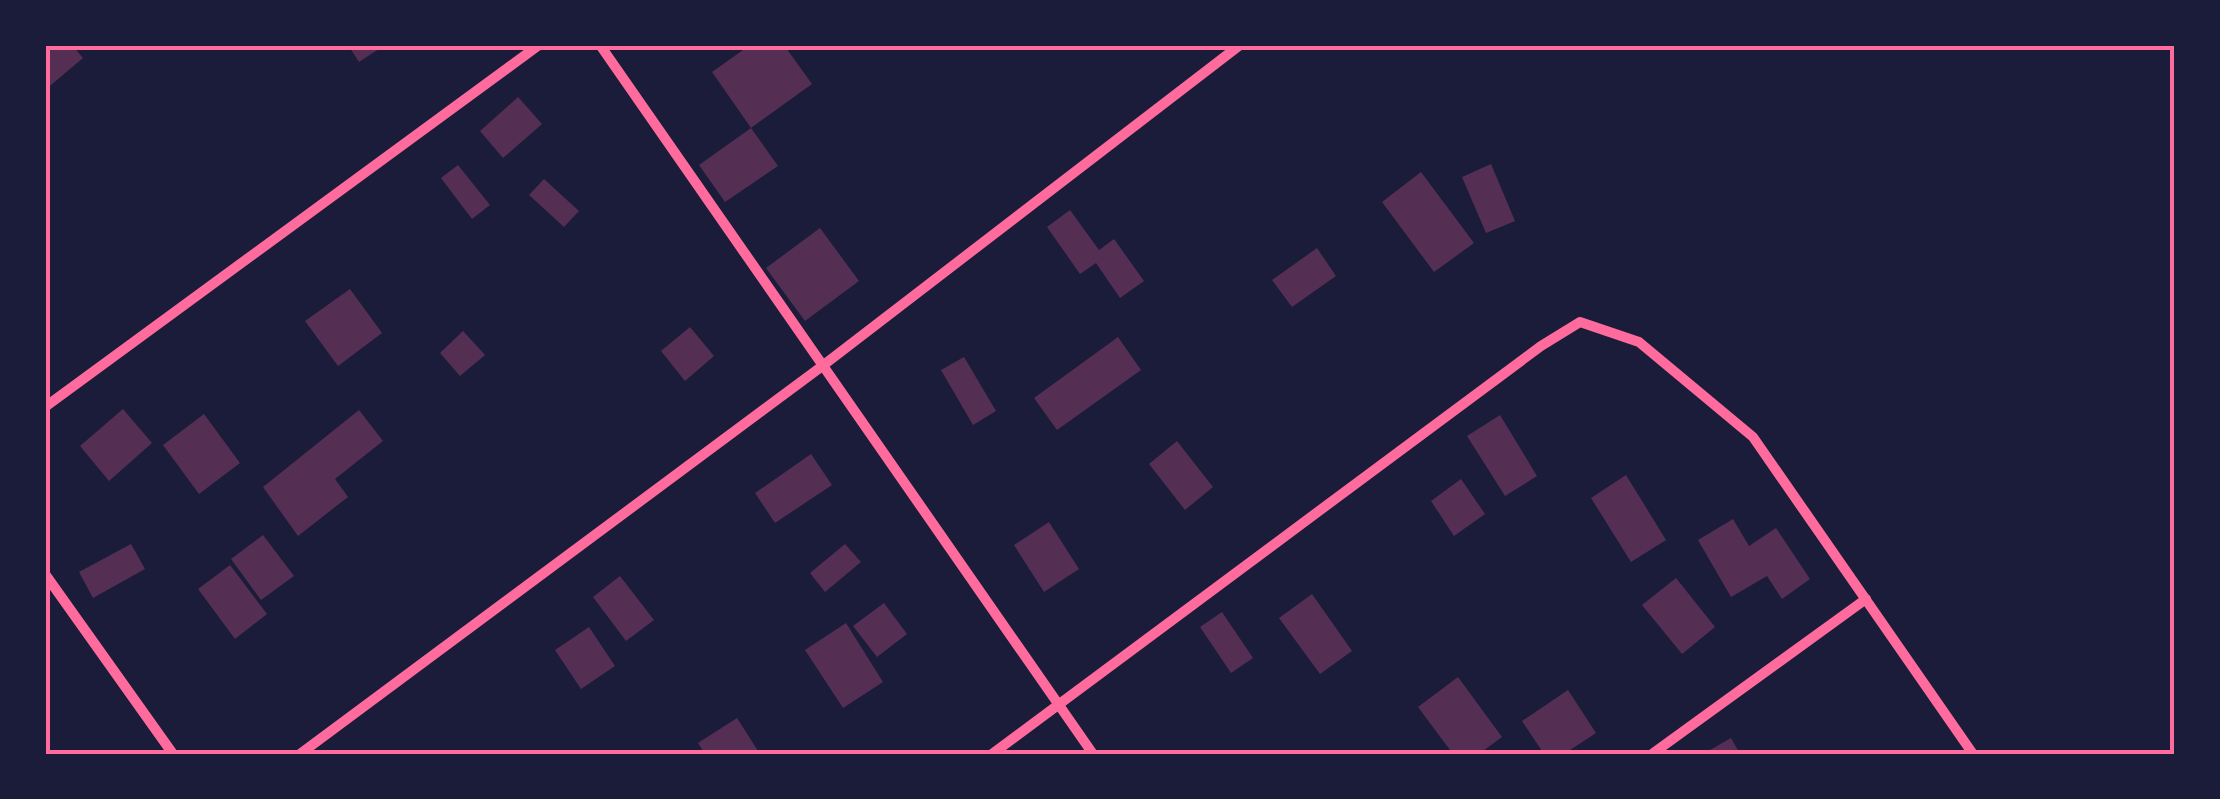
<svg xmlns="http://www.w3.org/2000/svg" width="2220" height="799" viewBox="0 0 2220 799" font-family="Commissioner,sans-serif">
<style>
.building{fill:#542f53}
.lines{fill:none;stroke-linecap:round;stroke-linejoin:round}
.minor{stroke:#ff6b9d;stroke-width:10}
.neatline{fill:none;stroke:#ff6b9d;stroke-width:4}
</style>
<rect width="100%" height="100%" fill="#1b1b3a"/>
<g class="building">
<polygon points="50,45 72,45 83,58 45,90 45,49"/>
<polygon points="348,45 385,45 359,62"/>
<polygon points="750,45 784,45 812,84 751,128 778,166 725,202 699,165 751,128 712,72"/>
<polygon points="518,97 542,124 503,158 480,131"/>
<polygon points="1491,164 1515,221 1486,233 1462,177"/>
<polygon points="458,165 490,205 472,219 441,178"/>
<polygon points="1421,172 1474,243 1434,272 1382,202"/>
<polygon points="544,179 579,211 564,227 529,195"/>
<polygon points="1070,210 1099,250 1114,239 1144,281 1120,298 1096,263 1080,274 1047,227"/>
<polygon points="820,228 859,281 805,321 766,268"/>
<polygon points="1317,248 1336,276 1292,307 1272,280"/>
<polygon points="350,289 382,333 338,366 305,321"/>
<polygon points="690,327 714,356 685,381 661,351"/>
<polygon points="463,331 485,355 460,376 440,353"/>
<polygon points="1118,337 1141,370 1057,430 1034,398"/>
<polygon points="964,357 996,411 973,425 941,370"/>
<polygon points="123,409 152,443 109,481 80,446"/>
<polygon points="359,410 383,441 335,479 348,497 298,536 263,487"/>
<polygon points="204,414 240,463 199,494 163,445"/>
<polygon points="1500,415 1537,476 1505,496 1467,436"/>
<polygon points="1177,441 1213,487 1185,510 1149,464"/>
<polygon points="811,454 832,485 775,523 755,493"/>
<polygon points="1626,475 1666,540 1631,562 1591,498"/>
<polygon points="1461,479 1485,514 1454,536 1431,501"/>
<polygon points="1733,519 1749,546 1776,528 1810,579 1782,599 1767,576 1731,597 1698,540"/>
<polygon points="1049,522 1079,569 1044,592 1014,545"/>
<polygon points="263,535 294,576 261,600 231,559"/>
<polygon points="131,544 145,569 93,598 79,572"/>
<polygon points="845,544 861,562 825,592 810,573"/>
<polygon points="230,565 267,614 235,639 198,589"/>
<polygon points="620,576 654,620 626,641 593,597"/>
<polygon points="1676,578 1715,627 1682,654 1642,605"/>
<polygon points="1312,594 1352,651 1320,674 1279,618"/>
<polygon points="884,603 907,634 877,657 853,626"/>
<polygon points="1222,612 1253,658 1231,673 1200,627"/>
<polygon points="846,623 883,682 843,708 805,650"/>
<polygon points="589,627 615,666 581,689 555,650"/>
<polygon points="1458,677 1502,737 1479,754 1453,754 1418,707"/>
<polygon points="1568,690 1596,733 1564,754 1544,754 1522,721"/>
<polygon points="737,718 760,754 705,754 698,743"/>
<polygon points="1731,738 1740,754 1703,754"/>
</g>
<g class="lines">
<g class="minor">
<polyline points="600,45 1093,754"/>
<polyline points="45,407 539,45"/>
<polyline points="45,574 173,754"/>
<polyline points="300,754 821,367 1240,45"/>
<polyline points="992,754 1541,346 1580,322 1639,342 1753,437 1973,754"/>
<polyline points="1652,754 1866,599"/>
</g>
</g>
<rect width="2220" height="799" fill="none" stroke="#1b1b3a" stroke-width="95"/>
<rect x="48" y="48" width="2124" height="704" class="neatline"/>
</svg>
